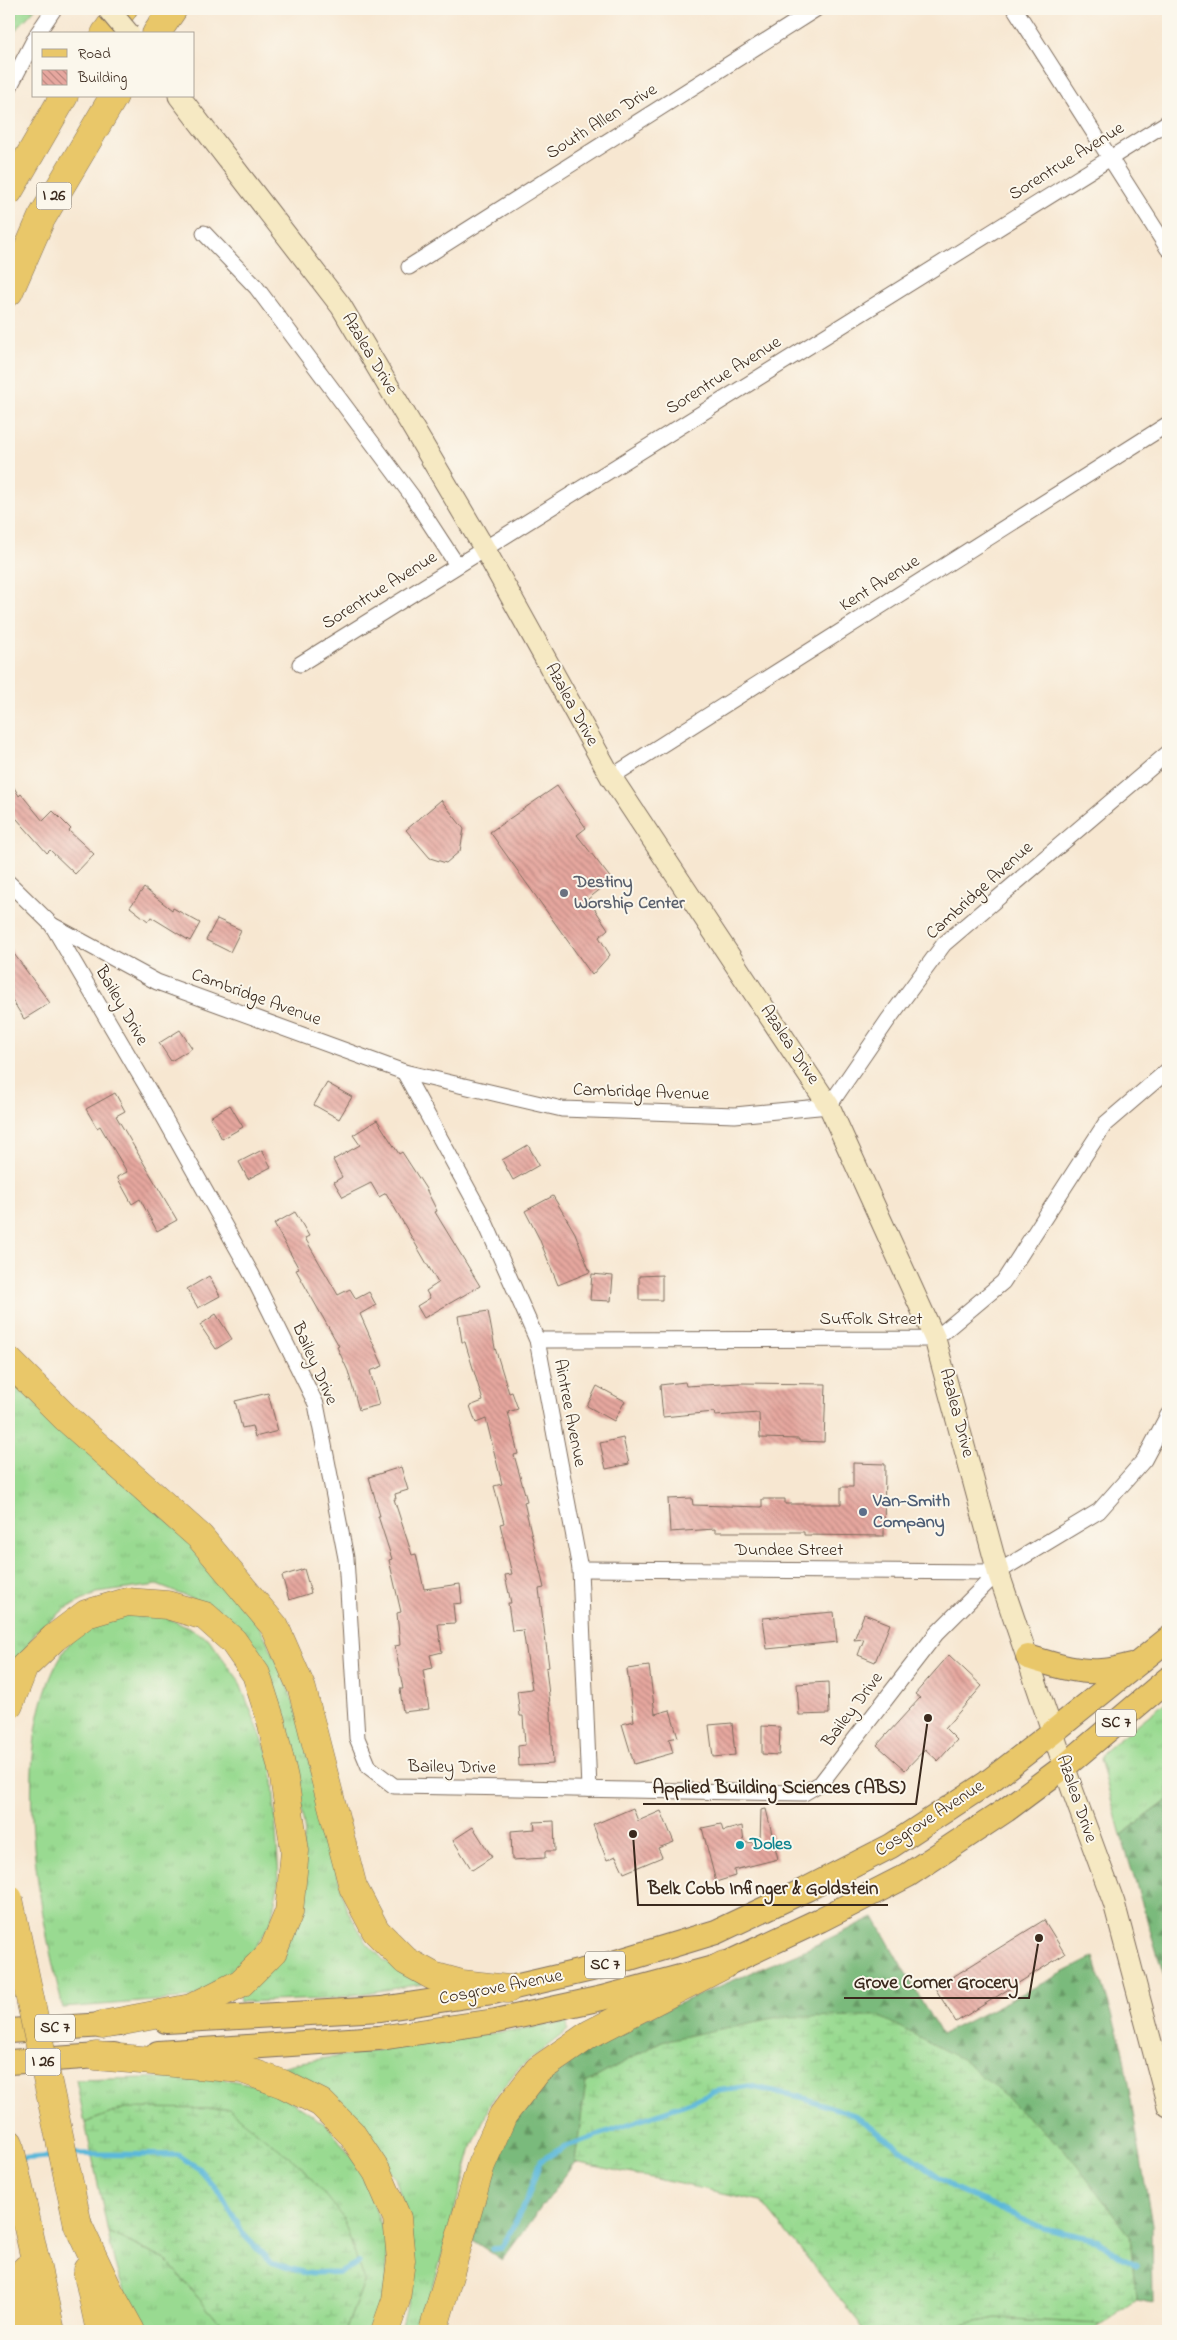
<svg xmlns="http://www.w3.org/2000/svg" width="1177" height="2340" viewBox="0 0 1177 2340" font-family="'Indie Flower',sans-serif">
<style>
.grass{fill:url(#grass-tufts);stroke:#6a8258}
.forest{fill:url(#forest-firs);stroke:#5a724c}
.wetland{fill:url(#wetland-marsh);stroke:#6a8258}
.cemetery{fill:url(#cemetery-stones);stroke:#6a8258}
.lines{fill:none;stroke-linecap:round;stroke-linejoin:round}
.stream{stroke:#5bb8d9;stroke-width:5.5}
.building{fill:url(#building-back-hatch)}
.street-casing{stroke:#7d6c5d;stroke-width:17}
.secondary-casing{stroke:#7d6c5d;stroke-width:23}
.primary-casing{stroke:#7d6c5d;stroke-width:26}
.highway-casing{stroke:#7d6c5d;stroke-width:29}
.street{stroke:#fff;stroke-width:15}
.secondary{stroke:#f6e9c3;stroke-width:21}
.primary{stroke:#e9c769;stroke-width:24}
.highway{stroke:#e9c769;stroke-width:28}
.secondary-bridge-casing{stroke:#7d6c5d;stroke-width:23;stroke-linecap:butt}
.highway-bridge-casing{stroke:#7d6c5d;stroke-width:29;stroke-linecap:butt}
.secondary-bridge{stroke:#f6e9c3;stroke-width:21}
.highway-bridge{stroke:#e9c769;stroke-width:28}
.worship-dot{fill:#6b7280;stroke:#fbf7ec;stroke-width:2}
.service-dot{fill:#5c6f8a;stroke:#fbf7ec;stroke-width:2}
.culture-dot{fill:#0f9aa8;stroke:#fbf7ec;stroke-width:2}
.labels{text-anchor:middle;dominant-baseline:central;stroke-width:4;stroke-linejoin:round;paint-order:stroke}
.shield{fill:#fbf7ec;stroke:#75685c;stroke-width:1}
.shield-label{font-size:16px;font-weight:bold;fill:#3b2a1e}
.street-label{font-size:18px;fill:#3b2a1e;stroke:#fbf7ec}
.worship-label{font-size:18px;font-weight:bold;fill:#5b616d;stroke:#fbf7ec;text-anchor:start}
.service-label{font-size:18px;font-weight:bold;fill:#4e5e75;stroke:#fbf7ec;text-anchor:start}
.culture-label{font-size:18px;font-weight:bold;fill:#0d838f;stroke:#fbf7ec;text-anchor:start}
.leader{fill:none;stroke:#3b2a1e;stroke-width:2}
.callout-dot{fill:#3b2a1e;stroke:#fbf7ec;stroke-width:2}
.callout-label{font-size:19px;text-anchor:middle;font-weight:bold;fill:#3b2a1e;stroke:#fbf7ec;stroke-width:4;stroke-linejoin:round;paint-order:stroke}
</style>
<defs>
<pattern id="grass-tufts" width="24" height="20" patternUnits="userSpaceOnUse" patternTransform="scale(1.25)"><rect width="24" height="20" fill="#99da91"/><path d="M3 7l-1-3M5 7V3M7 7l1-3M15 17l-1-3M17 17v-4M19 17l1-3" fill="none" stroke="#85bb7d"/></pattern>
<pattern id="forest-firs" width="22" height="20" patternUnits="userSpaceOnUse" patternTransform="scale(1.25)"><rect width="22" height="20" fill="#7aba7b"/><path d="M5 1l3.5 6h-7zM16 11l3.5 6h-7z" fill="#659764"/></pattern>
<pattern id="wetland-marsh" width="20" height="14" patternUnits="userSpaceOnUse" patternTransform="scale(1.25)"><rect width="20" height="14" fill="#99da91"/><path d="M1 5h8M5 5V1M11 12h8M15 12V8" fill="none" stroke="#85bb7d"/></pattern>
<pattern id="cemetery-stones" width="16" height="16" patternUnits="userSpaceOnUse" patternTransform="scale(1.25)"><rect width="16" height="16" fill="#99da91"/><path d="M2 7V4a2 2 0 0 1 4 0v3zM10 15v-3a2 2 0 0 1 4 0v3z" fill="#85bb7d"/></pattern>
<pattern id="building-back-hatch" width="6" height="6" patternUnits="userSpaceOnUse" patternTransform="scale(1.25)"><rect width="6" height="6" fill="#e6a79f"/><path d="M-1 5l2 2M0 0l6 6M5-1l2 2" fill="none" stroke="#bc8881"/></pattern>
</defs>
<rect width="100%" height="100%" fill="#fbf7ec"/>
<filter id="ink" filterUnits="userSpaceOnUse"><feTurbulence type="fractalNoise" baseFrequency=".02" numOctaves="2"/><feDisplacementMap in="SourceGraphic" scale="10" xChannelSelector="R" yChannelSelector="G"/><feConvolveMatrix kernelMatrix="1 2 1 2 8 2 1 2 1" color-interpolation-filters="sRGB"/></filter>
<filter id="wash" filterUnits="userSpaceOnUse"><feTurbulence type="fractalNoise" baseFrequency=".0096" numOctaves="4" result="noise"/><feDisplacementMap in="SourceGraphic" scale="20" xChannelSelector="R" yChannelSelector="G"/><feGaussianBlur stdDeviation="1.12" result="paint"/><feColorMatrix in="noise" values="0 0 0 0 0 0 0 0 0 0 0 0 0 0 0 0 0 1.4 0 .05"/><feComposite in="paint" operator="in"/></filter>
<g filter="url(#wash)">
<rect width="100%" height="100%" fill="#f7e7d1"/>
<g class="grass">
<polygon points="9,1378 207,1557 260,1627 283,1673 300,1722 346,1908 367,1943 384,1960 423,1984 327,1999 240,2002 239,1995 284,1955 305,1833 294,1760 272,1697 201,1602 157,1585 97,1593 65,1609 37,1630 15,1666 9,1687"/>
<path d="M124,1610L162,1615L208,1638L238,1679L272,1763L279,1880L271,1923L248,1958L222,1983L191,1998L63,2008C35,1896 0,1707 85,1625C96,1618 112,1615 124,1610Z"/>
<polygon points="1168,1700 1168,1800 1121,1835 1100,1759 1103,1752"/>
<polygon points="567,2022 568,2030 518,2069 491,2102 472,2147 421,2331 401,2331 415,2271 409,2223 395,2178 340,2105 281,2067 301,2062"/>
<polygon points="211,2076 274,2089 329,2127 363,2173 387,2242 387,2286 373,2331 345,2331 364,2282 125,2108 85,2123 76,2080"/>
<path d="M108,2232L166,2260L224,2328L231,2331H143C125,2300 114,2268 108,2232Z"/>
<polygon points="996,2318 1100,2324 1094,2331 932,2331"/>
</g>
<g class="forest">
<polygon points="1168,1800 1168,1989 1121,1835"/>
<polygon points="874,1917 941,2035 1094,1957 1122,2047 1152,2225 1153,2303 1136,2300 1130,2236 783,2017 662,2041 586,2083 575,2162 502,2260 472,2240 502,2137 532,2091 593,2040 807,1949"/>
</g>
<g class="wetland">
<polygon points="878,2016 965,2061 1065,2150 1130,2236 1136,2300 1100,2324 996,2318 932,2331 866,2331 761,2201 575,2162 586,2083 662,2041 779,2017"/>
<polygon points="125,2108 229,2109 303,2168 343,2218 364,2282 345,2331 231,2331 224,2328 166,2260 108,2232 85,2123"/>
</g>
<polygon class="cemetery" points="9,9 35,9 9,37"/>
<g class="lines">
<g class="stream">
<polyline points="71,2154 178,2155 198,2168 221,2194 244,2235 270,2262 305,2273 340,2272 359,2262"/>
<polyline points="19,2159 57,2156"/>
<polyline points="492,2249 502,2248 527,2199 540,2161 564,2147 694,2101 712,2092 749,2086 801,2097 854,2115 954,2188 1043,2228 1098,2240 1119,2256 1137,2265"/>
</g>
</g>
<g id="blocks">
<g class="building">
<polygon points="9,779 19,796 21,794 43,821 53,811 71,829 69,831 94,854 75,874 50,850 47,853 9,810"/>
<polygon points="557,786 586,828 577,835 612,880 588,899 608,929 599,937 610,955 592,975 490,832"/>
<polygon points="441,800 464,829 460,851 446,863 430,858 406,830"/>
<polygon points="144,888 172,910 173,908 200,923 190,941 151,917 148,921 130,907"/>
<polygon points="217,919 241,930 230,952 206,940"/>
<polygon points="9,947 50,1003 24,1019 9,995"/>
<polygon points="180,1030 192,1048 171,1061 159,1043"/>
<polygon points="327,1083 352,1097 339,1119 314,1105"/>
<polygon points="115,1093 125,1111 116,1116 177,1220 157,1231 140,1199 132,1204 117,1177 127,1172 100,1126 97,1128 86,1109"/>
<polygon points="230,1105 243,1127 222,1139 210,1117"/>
<polygon points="377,1120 399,1154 402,1152 426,1189 437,1211 435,1212 480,1286 424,1318 417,1306 430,1298 426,1291 438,1283 386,1193 379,1197 371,1183 343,1197 334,1182 342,1177 333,1160 360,1145 353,1135"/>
<polygon points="528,1145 539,1165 513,1180 502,1160"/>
<polygon points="262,1150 271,1167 248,1179 239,1162"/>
<polygon points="553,1196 575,1233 590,1272 558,1285 539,1238 525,1211"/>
<polygon points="295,1212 309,1236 305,1238 338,1295 350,1289 356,1299 369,1292 376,1305 360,1314 383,1366 370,1371 379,1405 359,1410 348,1371 337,1347 339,1346 296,1270 299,1269 274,1224"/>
<polygon points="592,1274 613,1276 611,1301 590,1300"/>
<polygon points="662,1275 662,1300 639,1300 639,1276"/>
<polygon points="209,1276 220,1296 198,1308 187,1289"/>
<polygon points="488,1311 495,1348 509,1393 512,1392 518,1409 508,1412 518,1454 514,1455 527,1501 524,1502 544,1588 539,1589 549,1667 546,1668 551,1713 553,1764 519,1766 518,1746 525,1745 523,1716 520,1716 517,1691 532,1689 523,1630 512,1631 508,1603 511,1603 505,1575 512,1574 500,1524 504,1523 494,1486 502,1484 486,1419 476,1423 470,1406 483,1401 465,1342 462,1342 458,1316"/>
<polygon points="216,1314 232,1339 216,1349 200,1325"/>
<polygon points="685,1382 686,1386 740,1383 826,1384 824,1442 799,1441 799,1439 760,1438 759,1413 715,1416 714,1412 663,1417 660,1385"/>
<polygon points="597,1386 625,1401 614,1421 587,1406"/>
<polygon points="268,1393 278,1431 255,1437 252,1426 242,1428 235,1401"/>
<polygon points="623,1438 629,1464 606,1469 600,1443"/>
<polygon points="853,1463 885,1464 884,1536 804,1535 804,1532 715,1532 715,1529 670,1532 668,1499 692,1498 693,1505 762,1507 762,1499 785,1499 785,1504 841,1504 841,1487 853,1487"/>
<polygon points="401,1467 408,1490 395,1494 396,1499 394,1499 412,1555 416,1554 424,1589 460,1584 462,1603 453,1604 455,1623 438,1624 442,1652 430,1655 433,1668 423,1670 429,1709 403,1712 400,1689 403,1689 395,1646 400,1645 397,1613 401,1612 389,1560 392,1559 378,1516 380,1516 369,1477"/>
<polygon points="304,1569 311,1593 289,1600 282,1576"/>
<polygon points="834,1612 837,1642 767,1649 763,1618"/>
<polygon points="864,1614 890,1624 875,1662 858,1655 864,1639 854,1640"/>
<polygon points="949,1655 982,1686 945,1728 957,1740 938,1761 925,1749 905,1770 877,1745 920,1698 915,1694"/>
<polygon points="649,1666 655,1714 670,1710 678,1737 669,1739 673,1753 634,1764 622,1724 634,1721 627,1669"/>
<polygon points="828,1682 829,1714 799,1715 797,1684"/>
<polygon points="732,1723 735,1755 713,1757 709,1725"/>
<polygon points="762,1726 780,1727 779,1755 762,1754"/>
<polygon points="633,1808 638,1821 661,1811 674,1842 658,1848 662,1857 624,1873 616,1856 607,1860 593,1825"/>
<polygon points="766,1809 778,1859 734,1870 735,1876 716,1882 702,1828 721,1824 723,1831 742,1826 744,1843 760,1842 761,1810"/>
<polygon points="554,1821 555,1851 545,1851 545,1858 512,1860 511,1831 535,1829 534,1822"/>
<polygon points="473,1827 492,1857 472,1870 453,1840"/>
<polygon points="1044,1920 1065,1954 956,2022 935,1988"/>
</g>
</g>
</g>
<g filter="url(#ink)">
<use href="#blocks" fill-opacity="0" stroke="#7d6c5d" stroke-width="1"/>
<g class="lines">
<g class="street-casing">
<g id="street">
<polyline points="1015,9 1168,249"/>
<polyline points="37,34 54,9"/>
<polyline points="9,88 34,40"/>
<polyline points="204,233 256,287 412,496 457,565"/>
<polyline points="409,267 816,9"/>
<polyline points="300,664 1168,122"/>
<polyline points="611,777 1168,424"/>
<polyline points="9,883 52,925 157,982 404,1072 562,1109 735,1115 829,1106 888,1020 944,944 1168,753"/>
<polyline points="52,925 151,1094 252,1275 316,1404 346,1558 357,1738 369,1767 394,1786 804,1793 821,1783 936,1634 998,1572 1099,1511 1144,1460 1168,1415"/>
<polyline points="404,1072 481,1213 537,1340 580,1569 589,1789"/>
<polyline points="537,1340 935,1339 1003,1282 1105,1124 1168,1070"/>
<polyline points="580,1569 998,1572"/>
</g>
</g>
<g class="secondary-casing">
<polyline id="secondary" points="179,96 341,306 484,548 611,777 829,1106 935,1339 998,1572 1072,1789 1114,1903 1168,2106"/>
</g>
<g class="primary-casing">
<g id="primary">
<path d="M1028,1657C1052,1664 1076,1673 1101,1671C1111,1671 1122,1667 1132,1665"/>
<polyline points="166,2021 381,2009 493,1992 600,1967 716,1932 807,1889 891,1846 987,1783 1053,1732 1168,1639"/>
<polyline points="9,2031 120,2024"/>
<polyline points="158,2053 379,2038 496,2021 602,1998 724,1965 820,1920 908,1875 1006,1810 1065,1766 1168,1679"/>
<polyline points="9,2062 114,2055"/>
</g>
</g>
<g class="highway-casing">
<g id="highway">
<polyline points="105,34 123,9"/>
<polyline points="156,34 173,9"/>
<polyline points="9,191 64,96"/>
<polyline points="9,292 41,219 114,96"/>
<polyline points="9,1361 66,1418 200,1537 275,1627 302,1689 353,1887 376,1931 406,1961 433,1976 462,1984 508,1989"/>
<polyline points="9,1705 24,1667 54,1638 86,1614 127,1602 167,1605 205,1616 233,1641 256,1674 271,1721 284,1778 295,1851 289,1912 273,1951 241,1983 191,2008 102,2025"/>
<polyline points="96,2056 242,2069 283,2084 321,2103 351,2133 377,2172 397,2218 401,2260 396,2300 385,2331"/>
<polyline points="9,2143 51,2331"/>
<polyline points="78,2225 109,2291 131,2331"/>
<polyline points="87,2270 100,2331"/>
<polyline points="22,2331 26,2269"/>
<polyline points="433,2331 481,2165 503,2115 538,2070 590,2034 724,1965"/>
</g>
</g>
<use href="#street" class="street"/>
<use href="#secondary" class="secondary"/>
<use href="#primary" class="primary"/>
<use href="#highway" class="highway"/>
<g class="secondary-bridge-casing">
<polyline id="secondary-bridge" points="108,9 129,34"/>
</g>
<g class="highway-bridge-casing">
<polyline id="highway-bridge" points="9,1899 78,2225"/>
</g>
<use href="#secondary-bridge" class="secondary-bridge"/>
<use href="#highway-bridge" class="highway-bridge"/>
</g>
</g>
<circle class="worship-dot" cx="564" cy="893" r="5"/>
<circle class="service-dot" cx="863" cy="1512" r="5"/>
<circle class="culture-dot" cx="740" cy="1845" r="5"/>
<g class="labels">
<g class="shield">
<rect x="36.5" y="182.5" width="35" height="27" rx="4"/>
<rect x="1096" y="1709.5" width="40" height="27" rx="4"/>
<rect x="585" y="1951.5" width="40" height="27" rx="4"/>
<rect x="35" y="2014.5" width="40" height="27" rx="4"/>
<rect x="25.5" y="2048.5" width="35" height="27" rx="4"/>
</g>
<g class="shield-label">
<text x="54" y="196">I 26</text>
<text x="1116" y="1723">SC 7</text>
<text x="605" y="1965">SC 7</text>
<text x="55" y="2028">SC 7</text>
<text x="43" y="2062">I 26</text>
</g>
<g class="street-label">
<text transform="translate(602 122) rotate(-32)">South Allen Drive</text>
<text transform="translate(1067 162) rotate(-32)">Sorentrue Avenue</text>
<text transform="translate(369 354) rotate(59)">Azalea Drive</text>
<text transform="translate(724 376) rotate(-32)">Sorentrue Avenue</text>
<text transform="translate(880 584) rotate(-32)">Kent Avenue</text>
<text transform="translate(380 591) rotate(-32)">Sorentrue Avenue</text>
<text transform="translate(571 705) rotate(61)">Azalea Drive</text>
<text transform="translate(980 891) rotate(-42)">Cambridge Avenue</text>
<text transform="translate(256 998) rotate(20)">Cambridge Avenue</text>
<text transform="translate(121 1006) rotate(60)">Bailey Drive</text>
<text transform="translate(789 1045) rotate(56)">Azalea Drive</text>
<text transform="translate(641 1093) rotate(2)">Cambridge Avenue</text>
<text x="871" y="1320">Suffolk Street</text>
<text transform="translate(314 1364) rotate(66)">Bailey Drive</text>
<text transform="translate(569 1413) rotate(79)">Aintree Avenue</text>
<text transform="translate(956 1413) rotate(75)">Azalea Drive</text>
<text x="789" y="1551">Dundee Street</text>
<text transform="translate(853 1710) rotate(-53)">Bailey Drive</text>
<text transform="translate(452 1768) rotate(1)">Bailey Drive</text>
<text transform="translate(1076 1799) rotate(71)">Azalea Drive</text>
<text transform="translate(930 1819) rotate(-33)">Cosgrove Avenue</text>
<text transform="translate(501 1988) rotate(-11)">Cosgrove Avenue</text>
</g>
<g class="worship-label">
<text x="574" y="883">Destiny<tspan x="574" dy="21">Worship Center</tspan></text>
</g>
<g class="service-label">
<text x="873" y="1502">Van-Smith<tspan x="873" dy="21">Company</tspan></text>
</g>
<g class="culture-label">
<text x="750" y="1845">Doles</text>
</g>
</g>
<path class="leader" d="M928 1718L916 1804H643M633 1834L638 1905H888M1039 1938L1029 1998H844"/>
<g class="callout-dot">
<circle cx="928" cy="1718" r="5"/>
<circle cx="633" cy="1834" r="5"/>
<circle cx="1039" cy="1938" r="5"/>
</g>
<g class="callout-label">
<text x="779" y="1793">Applied Building Sciences (ABS)</text>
<text x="763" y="1894">Belk Cobb Infinger &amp; Goldstein</text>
<text x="936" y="1988">Grove Corner Grocery</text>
</g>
<rect width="1177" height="2340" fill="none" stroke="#fbf7ec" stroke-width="30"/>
<rect x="32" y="32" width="162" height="65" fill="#fbf7ec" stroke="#aea59a"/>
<rect x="42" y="49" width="25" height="8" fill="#e9c769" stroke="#aea59a"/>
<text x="78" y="58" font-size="15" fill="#3b2a1e">Road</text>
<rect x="42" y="70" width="25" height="15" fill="url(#building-back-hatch)" stroke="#aea59a"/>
<text x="78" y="82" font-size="15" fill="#3b2a1e">Building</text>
</svg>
